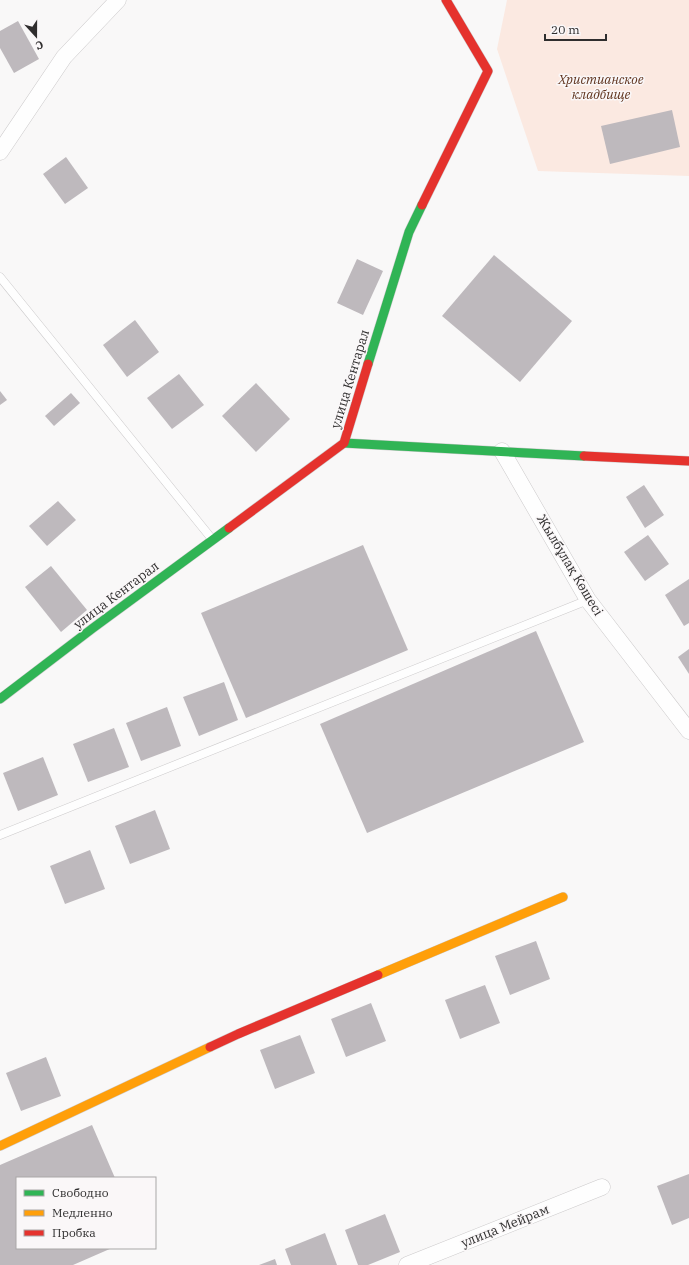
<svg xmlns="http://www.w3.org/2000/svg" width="689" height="1265" viewBox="0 0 689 1265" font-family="'IBM Plex Serif',serif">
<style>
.green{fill:#fbe9e1}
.building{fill:#beb9bd}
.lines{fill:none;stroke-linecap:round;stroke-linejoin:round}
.lane-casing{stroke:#cccacb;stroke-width:9}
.street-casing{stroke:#cccacb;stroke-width:17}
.fast-casing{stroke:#cccacb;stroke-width:10}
.slow-casing{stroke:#cccacb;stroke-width:10}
.jam-casing{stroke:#cccacb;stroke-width:10}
.lane{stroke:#fefefe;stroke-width:8}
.street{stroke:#fefefe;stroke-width:16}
.fast{stroke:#30b455;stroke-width:9}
.slow{stroke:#ff9f0a;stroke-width:9}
.jam{stroke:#e5322d;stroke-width:9}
.labels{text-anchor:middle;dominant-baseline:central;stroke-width:3;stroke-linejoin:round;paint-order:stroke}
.park-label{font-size:13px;font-style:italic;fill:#60341e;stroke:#faf7f8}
.street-label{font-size:13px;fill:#2f2e2e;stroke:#faf7f8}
</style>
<rect width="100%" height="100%" fill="#f9f8f8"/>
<polygon class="green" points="507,0 689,0 689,176 538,171 497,49"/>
<g class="building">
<polygon points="18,21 39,59 14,73 0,48 0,31"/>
<polygon points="672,110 680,147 610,164 601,126"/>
<polygon points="66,157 88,188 65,204 43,174"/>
<polygon points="494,255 572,321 520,382 442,316"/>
<polygon points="357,259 383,271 363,315 337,303"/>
<polygon points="135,320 159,352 127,377 103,345"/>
<polygon points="179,374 204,405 172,429 147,398"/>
<polygon points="256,383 290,419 256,452 222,416"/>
<polygon points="0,391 7,400 0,405"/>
<polygon points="71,393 80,403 54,426 45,416"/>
<polygon points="644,485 664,515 645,528 626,497"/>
<polygon points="58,501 76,520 47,546 29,526"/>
<polygon points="648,535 669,564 645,581 624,552"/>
<polygon points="363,545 408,650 246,718 201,613"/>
<polygon points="51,566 87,610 61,632 25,587"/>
<polygon points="689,579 689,623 684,626 665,595"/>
<polygon points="536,631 584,742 367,833 320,724"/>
<polygon points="689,649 689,674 678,657"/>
<polygon points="224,682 238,720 199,736 183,697"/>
<polygon points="167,707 181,746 141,761 126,723"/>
<polygon points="114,728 129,767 88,782 73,744"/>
<polygon points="43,757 58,795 18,811 3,773"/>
<polygon points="155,810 170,849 130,864 115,826"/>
<polygon points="90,850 105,889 65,904 50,866"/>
<polygon points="536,941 550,979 510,995 495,956"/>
<polygon points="485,985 500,1023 460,1039 445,1000"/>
<polygon points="371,1003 386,1041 346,1057 331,1019"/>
<polygon points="300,1035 315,1073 275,1089 260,1050"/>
<polygon points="46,1057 61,1096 21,1111 6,1073"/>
<polygon points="92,1125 115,1178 17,1178 17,1248 112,1248 73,1265 0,1265 0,1165"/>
<polygon points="689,1174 689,1218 672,1225 657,1186"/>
<polygon points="385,1214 400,1252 368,1265 358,1265 345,1230"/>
<polygon points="325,1233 337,1265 291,1265 285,1249"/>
<polygon points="275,1259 277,1265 259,1265"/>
</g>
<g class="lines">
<g class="lane-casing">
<g id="lane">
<polyline points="0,277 212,539"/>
<polyline points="0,835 588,600"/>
</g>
</g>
<g class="street-casing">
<g id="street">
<polyline points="0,152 64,57 118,0"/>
<polyline points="502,451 588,600 689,731"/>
<polyline points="407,1265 602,1187"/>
</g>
</g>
<g class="fast-casing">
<g id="fast">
<polyline points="368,364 409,232 422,205"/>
<polyline points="344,443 584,456"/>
<polyline points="0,699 93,628 229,528"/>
</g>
</g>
<g class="slow-casing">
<g id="slow">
<polyline points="378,975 563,897"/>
<polyline points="0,1146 210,1047"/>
</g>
</g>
<g class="jam-casing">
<g id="jam">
<polyline points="422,205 488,71 446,0"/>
<polyline points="584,456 689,461"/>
<polyline points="229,528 344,443 368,364"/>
<polyline points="210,1047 238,1034 378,975"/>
</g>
</g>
<use href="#lane" class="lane"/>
<use href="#street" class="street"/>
<use href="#fast" class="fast"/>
<use href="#slow" class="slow"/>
<use href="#jam" class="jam"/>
</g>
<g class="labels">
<g class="park-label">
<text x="601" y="79">Христианское<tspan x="601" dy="15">кладбище</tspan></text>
</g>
<g class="street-label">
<text transform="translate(350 379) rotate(-73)">улица Кентарал</text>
<text transform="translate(570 565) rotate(59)">Жылбұлақ Көшесі</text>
<text transform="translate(116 595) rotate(-37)">улица Кентарал</text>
<text transform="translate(505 1226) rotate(-22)">улица Мейрам</text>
</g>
</g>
<rect x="16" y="1177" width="140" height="72" fill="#faf7f8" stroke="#a9a7a7"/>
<rect x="24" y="1190" width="20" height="6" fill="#30b455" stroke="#a9a7a7"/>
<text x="52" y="1197" font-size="12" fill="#2f2e2e">Свободно</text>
<rect x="24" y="1210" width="20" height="6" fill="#ff9f0a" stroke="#a9a7a7"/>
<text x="52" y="1217" font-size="12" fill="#2f2e2e">Медленно</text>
<rect x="24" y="1230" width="20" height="6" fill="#e5322d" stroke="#a9a7a7"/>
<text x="52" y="1237" font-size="12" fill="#2f2e2e">Пробка</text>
<g transform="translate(36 36) rotate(159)" stroke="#faf7f8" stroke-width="3" paint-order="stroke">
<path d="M0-3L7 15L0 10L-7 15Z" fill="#2f2e2e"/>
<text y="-6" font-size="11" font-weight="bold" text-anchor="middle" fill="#2f2e2e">С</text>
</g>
<path d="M545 34v6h61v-6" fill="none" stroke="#2f2e2e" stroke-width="2"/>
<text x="551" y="34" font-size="12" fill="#2f2e2e" stroke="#faf7f8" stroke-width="3" paint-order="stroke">20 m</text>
</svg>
